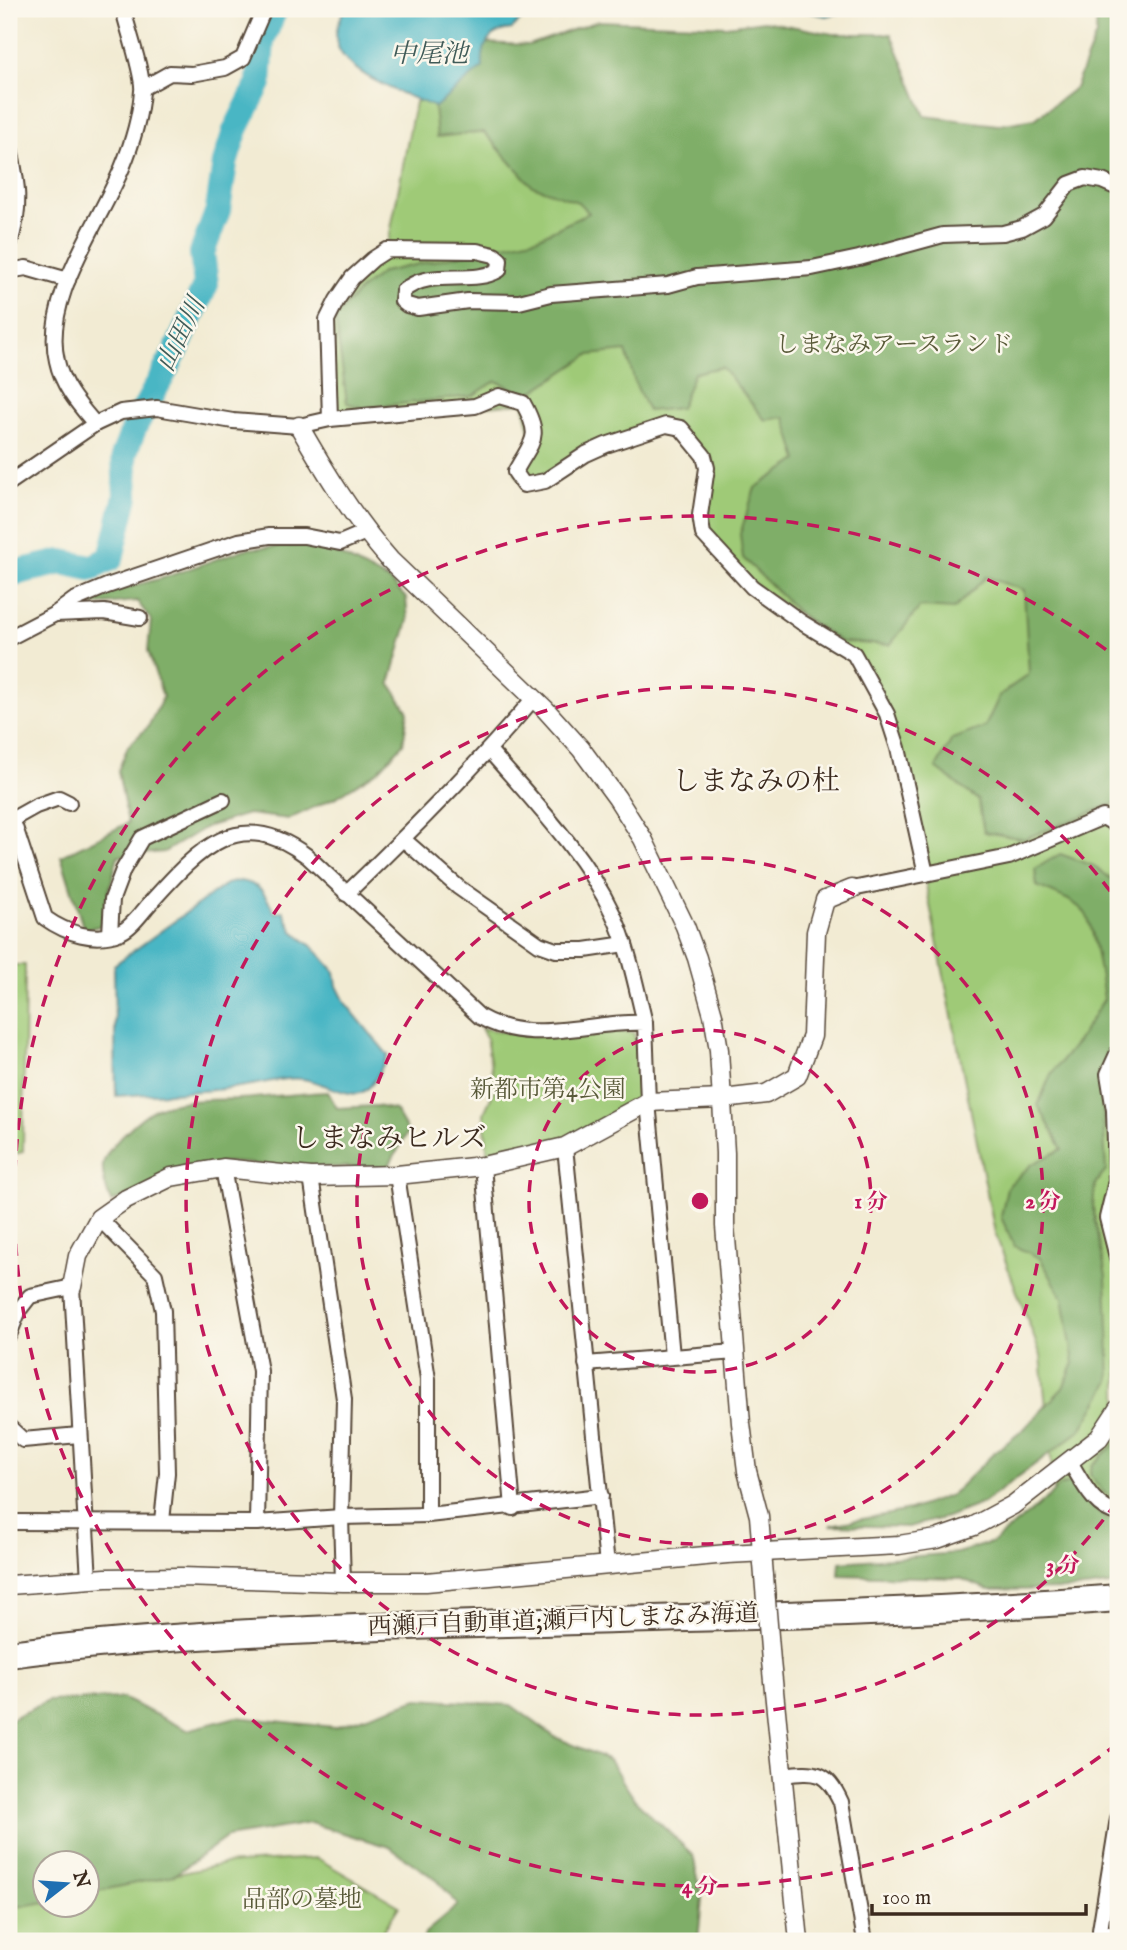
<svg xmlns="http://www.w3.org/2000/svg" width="1127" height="1950" viewBox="0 0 1127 1950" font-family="'IM FELL English','Noto Serif JP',serif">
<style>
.green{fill:#9fca77;stroke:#6d7a4a;stroke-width:2}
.forest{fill:#7fae68;stroke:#5d6c43;stroke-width:2}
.water{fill:#49b6c4;stroke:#427071;stroke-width:2}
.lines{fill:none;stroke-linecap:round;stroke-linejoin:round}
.river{stroke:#49b6c4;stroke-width:26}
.minor-casing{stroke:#564739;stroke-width:18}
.tertiary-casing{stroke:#564739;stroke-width:21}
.motorway-casing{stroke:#564739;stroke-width:30}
.minor{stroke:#fff;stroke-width:14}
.tertiary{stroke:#fff;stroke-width:18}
.motorway{stroke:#fff;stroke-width:26}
.tertiary-bridge-casing{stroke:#564739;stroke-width:21;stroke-linecap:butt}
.tertiary-bridge{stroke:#fff;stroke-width:18}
.ring{fill:none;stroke:#c2185b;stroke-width:3.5;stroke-dasharray:12 9}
.labels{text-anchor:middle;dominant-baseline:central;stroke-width:5;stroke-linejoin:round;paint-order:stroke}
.park-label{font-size:24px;fill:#595a39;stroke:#fbf7ec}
.street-label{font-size:24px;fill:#3b2a1e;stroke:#fbf7ec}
.water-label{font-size:26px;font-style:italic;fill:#405b58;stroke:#fbf7ec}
.quarter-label{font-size:28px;fill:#3b2a1e;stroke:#fbf7ec}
.centre{fill:#c2185b;stroke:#fbf7ec;stroke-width:3.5}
.ring-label{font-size:21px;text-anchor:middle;font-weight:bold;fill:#c2185b;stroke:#fbf7ec;stroke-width:5;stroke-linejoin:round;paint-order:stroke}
</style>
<rect width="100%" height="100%" fill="#fbf7ec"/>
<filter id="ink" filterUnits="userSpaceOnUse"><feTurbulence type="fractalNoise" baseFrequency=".0143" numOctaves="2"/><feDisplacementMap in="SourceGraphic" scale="14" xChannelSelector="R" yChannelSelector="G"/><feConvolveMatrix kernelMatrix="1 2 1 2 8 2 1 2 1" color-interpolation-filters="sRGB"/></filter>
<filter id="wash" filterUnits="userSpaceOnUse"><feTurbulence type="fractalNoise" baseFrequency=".00686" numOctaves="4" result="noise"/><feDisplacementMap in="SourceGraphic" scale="28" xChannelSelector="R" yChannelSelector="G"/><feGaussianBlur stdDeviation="1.57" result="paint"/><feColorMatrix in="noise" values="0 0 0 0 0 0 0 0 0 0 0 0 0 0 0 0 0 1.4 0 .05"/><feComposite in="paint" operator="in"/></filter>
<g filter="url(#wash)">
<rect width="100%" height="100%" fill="#f2ebd3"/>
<g class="green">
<polygon points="631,32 923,122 988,134 1118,103 1118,1545 1059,1542 1041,1356 995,1233 904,774 854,654 741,575 703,534 707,468 681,428 635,436 524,485 515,473 533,442 523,403 330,419 327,320 352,278 387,250 415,102"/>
<polygon points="9,965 25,965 23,1152 9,1155"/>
<path d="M481,1028C512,1034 542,1038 574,1037C595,1037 615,1028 634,1033L643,1101L564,1141L488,1160L484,1113L495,1089L486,1038Z"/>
<polygon points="317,1858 399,1906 377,1941 9,1941 9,1908 45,1902 46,1904 88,1904 88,1893 224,1864"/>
</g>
<g class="forest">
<polygon points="1097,9 1118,9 1118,802 1024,839 984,832 978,800 936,768 952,739 985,727 1000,695 1029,674 1024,590 986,577 954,609 920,607 890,645 841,642 800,614 743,558 740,534 755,488 798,460 785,417 765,420 722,367 694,373 680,408 648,411 635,383 626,351 589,355 528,395 496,381 472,396 363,408 347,403 335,317 360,290 383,272 537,238 589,213 578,202 532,186 484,132 437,137 432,86 459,42 529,45 598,21 726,26 764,21 833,34 891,34 925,116 998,125 1035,119 1075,88 1096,35"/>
<polygon points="300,545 338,554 390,581 406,598 408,621 390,683 408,712 403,744 378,771 338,796 289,819 248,814 206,827 164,852 118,856 100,926 84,930 61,856 128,823 118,771 128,746 148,727 163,697 148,651 151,620 137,601 93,605 92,596 163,578 245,549"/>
<path d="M1060,854L1094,866L1118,884V1037L1101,1073L1106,1171L1095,1184L1093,1208L1106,1276L1110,1381L1081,1430L983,1503L947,1517L908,1527L830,1525L910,1510L951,1495L995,1452L1023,1430L1063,1388L1074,1363L1063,1298L1040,1258L1014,1246L1001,1217L1007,1187L1032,1164L1062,1149L1038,1105L1051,1074L1077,1042L1104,999C1102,983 1093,923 1085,913C1074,900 1053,893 1037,886L1035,869Z"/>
<path d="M328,1092L337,1108L376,1106L395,1110L408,1132L388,1167H301L225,1162L111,1202C106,1190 102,1178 103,1165C105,1148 142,1115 157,1108C180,1097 227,1101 253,1098C279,1096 303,1093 328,1092Z"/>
<polygon points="1118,1441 1118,1498 1104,1493 1090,1475 1092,1465"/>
<polygon points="1071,1483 1107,1520 1118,1520 1118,1584 1075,1589 989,1590 960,1578 839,1575 840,1562 957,1553 993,1542 1029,1514 1061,1485"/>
<polygon points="122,1698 187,1730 236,1717 334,1727 418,1699 511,1705 555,1737 609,1760 635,1800 693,1855 702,1898 698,1941 423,1941 425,1933 458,1905 438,1881 389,1847 310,1823 227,1837 174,1875 88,1893 88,1862 46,1862 45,1902 9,1908 9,1720 48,1701"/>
</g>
<g class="water">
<path d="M344,9H531L512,29C489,31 481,46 483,67L435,107C407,95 335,72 336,36C336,27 342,16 344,9Z"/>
<polygon points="796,9 858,9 826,16"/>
<path d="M240,881C263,885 264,894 275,913L283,911L293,931L315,949L335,972L337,986L346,1004L388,1055C381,1067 374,1089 360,1093C347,1097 319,1081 303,1079C283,1077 265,1083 245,1086C203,1093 158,1093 116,1096L114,965L226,884Z"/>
</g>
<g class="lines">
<polyline class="river" points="9,574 62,562 91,568 111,558 126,496 124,454 135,426 176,351 206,284 202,253 218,210 225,163 235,131 259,83 262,40 275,9"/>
</g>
</g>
<g filter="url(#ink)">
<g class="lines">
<g class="minor-casing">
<g id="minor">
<polyline points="143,88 170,73 192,74 225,68 243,58 264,9"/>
<path d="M9,143C17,181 23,207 9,245"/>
<polyline points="9,271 26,268 68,280"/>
<path d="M330,419L327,320L337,300L352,278L373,259L387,250L477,251L494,255L500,260L499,270C472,286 430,267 403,291L402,301L407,305L418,308L468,301L519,302L551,294L668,285L697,277L812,268L859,258L943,235L1003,233L1022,228L1044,216L1069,184L1085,178L1102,181L1118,188"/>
<path d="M95,424C79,405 62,386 57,361C42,299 99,224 122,168C132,144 140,118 142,91C144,76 127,27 123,9"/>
<path d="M9,483L95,424L121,412L157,408L233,421L299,426L330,419L475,406L499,396L523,403C543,439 532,440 515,472L524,485L545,481L586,454L606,445L666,425L681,428L704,456L707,468L700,515L703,534L752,587L801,622L854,654L887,714L898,748L926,874"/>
<polyline points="55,614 104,612 140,618"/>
<polyline points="9,638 55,614 74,600 107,586 239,541 269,536 304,536 340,543 366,532"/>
<path d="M489,750C533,801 584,853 613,914C629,948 636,987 645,1023"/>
<path d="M9,817L15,827L45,918C66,933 95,943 121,932C132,927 143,911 151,902C197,851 238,804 307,856L480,1017C532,1047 589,1020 645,1023L648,1102L672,1356"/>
<polyline points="11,820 36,806 59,798 69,803"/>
<polyline points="403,839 458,887 539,944 556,950 585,950 625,944"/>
<polyline points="852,889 1009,857 1103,817 1118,826"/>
<path d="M346,894C412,831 475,767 534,698"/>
<polyline points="110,934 112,899 123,870 142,838 223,800"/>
<polyline points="1118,1052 1108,1074 1114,1110 1116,1181 1107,1218 1118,1261"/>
<polyline points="565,1147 607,1565"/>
<polyline points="483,1166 513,1508"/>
<polyline points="223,1168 260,1371 257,1523"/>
<polyline points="397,1175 428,1379 428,1515"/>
<polyline points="311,1177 344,1399 341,1517 343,1582"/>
<polyline points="99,1218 155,1275 163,1311 167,1473 162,1521"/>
<polyline points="9,1335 19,1310 30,1296 72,1287 89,1580"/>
<polyline points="586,1364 735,1352"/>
<polyline points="9,1427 23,1440 79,1435"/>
<path d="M1070,1462C1082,1481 1094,1509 1118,1513"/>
<polyline points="9,1522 257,1523 341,1517 428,1515 601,1496"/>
<path d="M782,1775C816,1771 826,1770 841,1802L865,1941"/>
<polyline points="1118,1818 1100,1930 1118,1939"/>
</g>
</g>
<g class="tertiary-casing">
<g id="tertiary">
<path d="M299,426C326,473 354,519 390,560L545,709L581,749L617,798L643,839L685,926L697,958L713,1015L719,1050L725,1153V1226L741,1423L747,1471L759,1516L764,1576"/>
<polyline points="72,1287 78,1256 99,1218 126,1199 171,1177 223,1168 311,1177 397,1175 483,1166 565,1147 648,1102 723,1099 766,1094 797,1076 812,1036 816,932 825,900 852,889"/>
<polyline points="9,1585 106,1578 181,1577 343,1582 426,1582 727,1554 899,1545 937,1539 974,1526 1013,1505 1099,1438 1118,1409"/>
<polyline points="771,1661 799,1941"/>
</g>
</g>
<g class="motorway-casing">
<path id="motorway" d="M9,1654C132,1638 257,1632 382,1627C627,1618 873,1617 1118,1598"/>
</g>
<use href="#minor" class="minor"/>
<use href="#tertiary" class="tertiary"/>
<use href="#motorway" class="motorway"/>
<g class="tertiary-bridge-casing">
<polyline id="tertiary-bridge" points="764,1576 771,1661"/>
</g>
<use href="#tertiary-bridge" class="tertiary-bridge"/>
</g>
</g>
<g class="ring">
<circle cx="700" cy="1201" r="171"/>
<circle cx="700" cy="1201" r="343"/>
<path d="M1116 1503A514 514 0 1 1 1116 899"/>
<path d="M1117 1744A685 685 0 1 1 1117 658"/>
</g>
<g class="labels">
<g class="park-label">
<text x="894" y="345">しまなみアースランド</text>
<text x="548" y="1090">新都市第4公園</text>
<text x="302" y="1900">品部の墓地</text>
</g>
<g class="street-label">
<text transform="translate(563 1621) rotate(-2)">西瀬戸自動車道;瀬戸内しまなみ海道</text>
</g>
<g class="water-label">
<text x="429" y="54">中尾池</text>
<text transform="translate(181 335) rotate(-64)">山田川</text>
</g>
<g class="quarter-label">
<text x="756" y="782">しまなみの杜</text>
<text x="389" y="1139">しまなみヒルズ</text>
</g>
</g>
<circle cx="700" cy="1201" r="10" class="centre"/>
<g class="ring-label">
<text x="871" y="1208">1 分</text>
<text x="1043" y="1208">2 分</text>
<text x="1063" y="1572">3 分</text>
<text x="700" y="1893">4 分</text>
</g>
<rect width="1127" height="1950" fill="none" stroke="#fbf7ec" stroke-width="35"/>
<g transform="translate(66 1884) rotate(73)"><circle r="33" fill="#fbf7ec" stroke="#aea59a" stroke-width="2"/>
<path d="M0-5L12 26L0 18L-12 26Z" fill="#1f6fb2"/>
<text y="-10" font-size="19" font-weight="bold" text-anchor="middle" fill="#3b2a1e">N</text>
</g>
<path d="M872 1904v10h214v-10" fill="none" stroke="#3b2a1e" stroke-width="3.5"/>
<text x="882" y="1904" font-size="21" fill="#3b2a1e" stroke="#fbf7ec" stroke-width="5" paint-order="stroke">100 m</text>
</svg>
